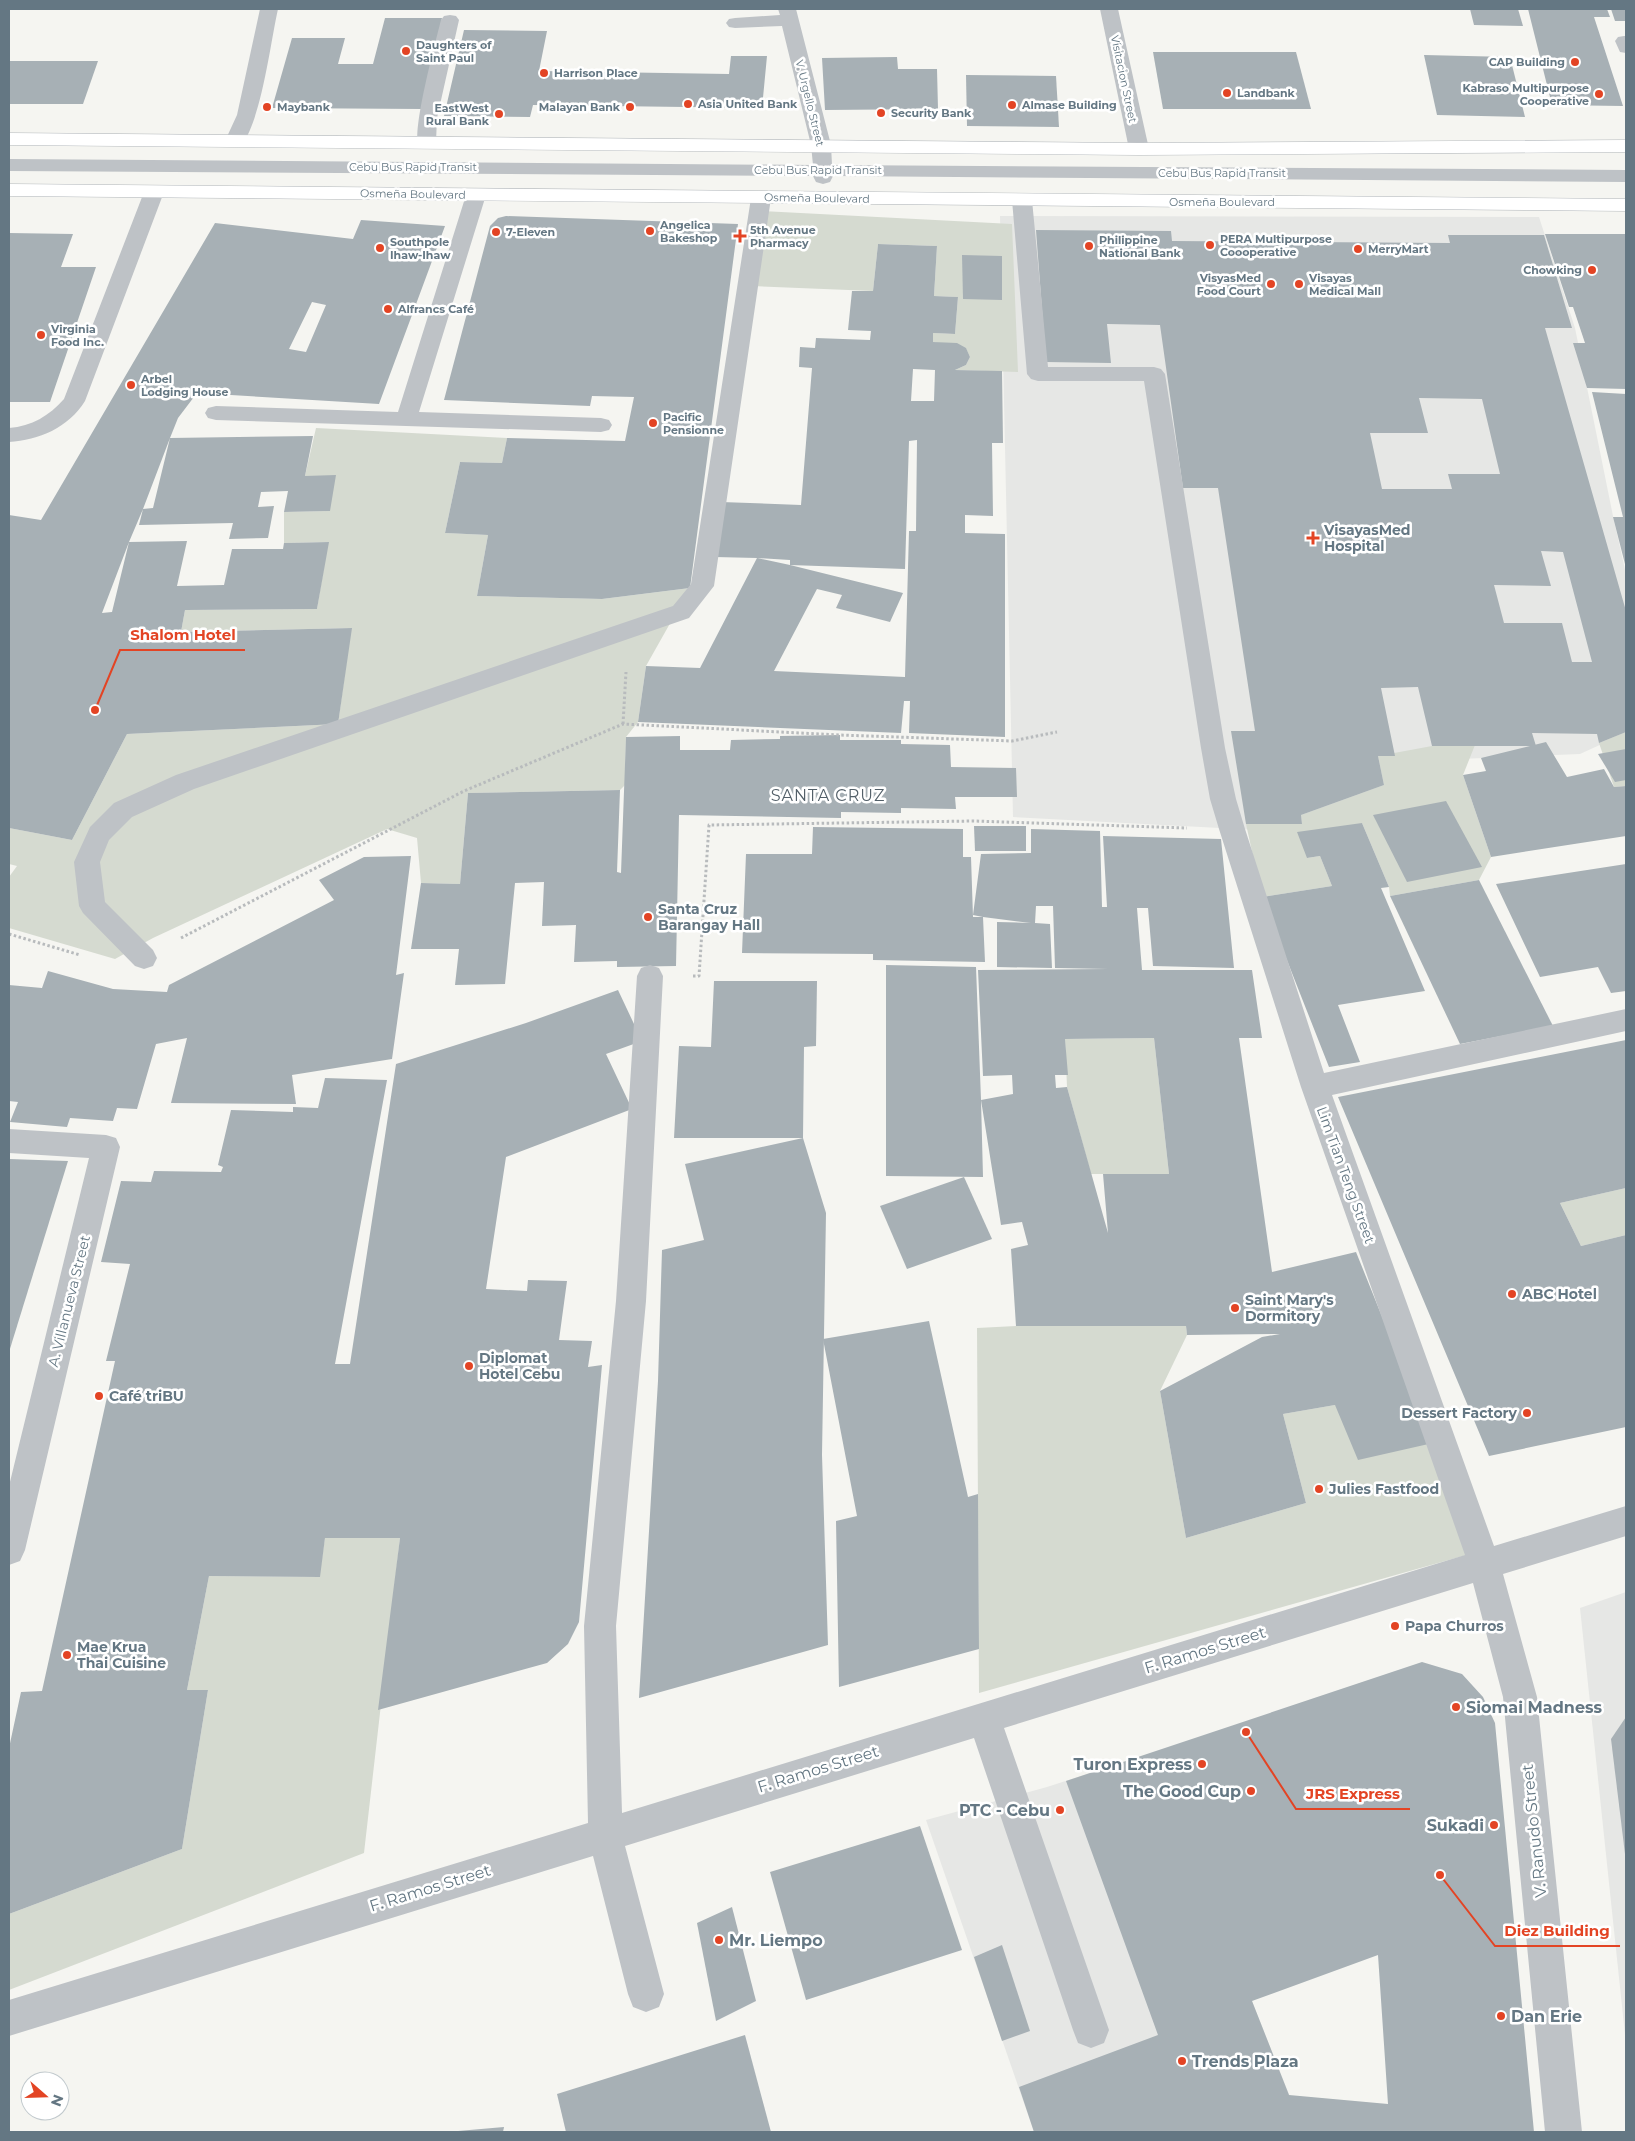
<svg xmlns="http://www.w3.org/2000/svg" width="1635" height="2141" viewBox="0 0 1635 2141" font-family="Montserrat,sans-serif">
<style>
.built{fill:#e6e7e5}
.green{fill:#d5dad0}
.building{fill:#a7b0b5;fill-rule:evenodd}
.lines{fill:none;stroke-linecap:round;stroke-linejoin:round}
.major-casing{stroke:#b1b6ba;stroke-width:1}
.path{stroke:#b8bbbd;stroke-width:3;stroke-dasharray:2.5 2.5;stroke-linecap:butt}
.minor{fill:#bec2c6;fill-rule:evenodd}
.major{fill:#fff;fill-rule:evenodd}
.poi-dot{fill:#e34424;stroke:#fff;stroke-width:2}
.labels{text-anchor:middle;dominant-baseline:central;stroke-width:5;stroke-linejoin:round;paint-order:stroke}
.far-poi-label{font-size:11px;font-weight:bold;fill:#647783;stroke:#fff;text-anchor:start}
.far-street-label{font-size:11px;fill:#647783;stroke:#fff}
.poi-label{font-size:14px;font-weight:bold;fill:#647783;stroke:#fff;text-anchor:start}
.street-label{font-size:14px;fill:#647783;stroke:#fff}
.quarter-label{font-size:16px;letter-spacing:1px;fill:#525f68;stroke:#fff}
.near-street-label{font-size:16px;fill:#647783;stroke:#fff}
.near-poi-label{font-size:16px;font-weight:bold;fill:#647783;stroke:#fff;text-anchor:start}
.leader{fill:none;stroke:#e34424;stroke-width:2}
.callout-dot{fill:#e34424;stroke:#fff;stroke-width:2}
.callout-label{font-size:15px;text-anchor:middle;font-weight:bold;fill:#e34424;stroke:#fff;stroke-width:5;stroke-linejoin:round;paint-order:stroke}
</style>
<rect width="100%" height="100%" fill="#f5f5f1"/>
<g class="built">
<polygon points="1000,216 1539,217 1575,328 1613,516 1626,574 1626,733 1580,754 1386,762 1398,797 1297,832 1013,817"/>
<polygon points="1626,1592 1626,2044 1580,1608"/>
<polygon points="1155,1752 1252,2001 1304,2132 1034,2132 926,1820 1047,1787"/>
</g>
<g class="green">
<polygon points="760,211 1012,224 1018,372 955,370 966,365 970,357 966,349 933,342 933,333 955,334 958,297 934,296 937,246 878,244 873,291 752,286"/>
<polygon points="316,428 507,438 502,463 460,462 445,533 488,535 477,596 602,599 690,588 646,666 638,722 626,737 625,785 620,790 468,793 460,884 421,883 417,838 387,829 153,938 115,959 9,928 9,877 17,866 9,864 9,828 72,840 127,734 338,724 351,628 181,632 185,610 317,609 328,542 284,543 284,512 330,511 305,476"/>
<polygon points="1626,732 1626,786 1614,787 1599,743"/>
<polygon points="1475,745 1463,775 1491,857 1479,880 1390,896 1389,887 1362,823 1307,858 1320,856 1332,886 1262,897 1246,824 1302,824 1301,815 1384,785 1378,756 1432,746"/>
<polygon points="1154,1038 1169,1174 1091,1174 1067,1087 1065,1039"/>
<polygon points="1626,1188 1626,1235 1581,1246 1560,1203"/>
<polygon points="1016,1326 1186,1326 1187,1335 1160,1391 1186,1538 1306,1503 1283,1414 1335,1405 1433,1443 1470,1554 979,1693 977,1328"/>
<polygon points="325,1538 400,1538 364,1853 9,1990 9,1914 182,1849 208,1690 187,1690 209,1576 319,1577"/>
</g>
<g class="building">
<polygon points="1470,9 1518,9 1523,26 1474,25"/>
<polygon points="1528,9 1607,9 1610,17 1594,17 1623,106 1552,105"/>
<polygon points="1611,9 1626,9 1626,21 1615,21"/>
<polygon points="385,18 442,18 422,109 272,108 292,38 345,38 338,64 373,64"/>
<polygon points="464,30 547,31 539,71 729,74 731,56 767,56 762,108 533,105 530,117 444,116"/>
<polygon points="1153,52 1296,52 1311,109 1163,109"/>
<polygon points="1424,55 1510,57 1525,117 1437,115"/>
<polygon points="897,57 898,69 937,69 938,109 825,110 822,58"/>
<polygon points="9,61 98,61 83,104 9,104"/>
<polygon points="966,75 1056,76 1059,127 967,126"/>
<polygon points="506,216 738,224 690,588 602,599 477,596 488,535 445,533 460,462 502,463 507,438 625,441 634,397 592,396 590,406 444,400 490,226 498,218"/>
<path d="M361,220L445,226L379,404L197,393L178,418L170,438L313,436L305,476L336,475L330,511L284,512L288,491L261,492L258,507L274,506L268,538L229,539L233,523L139,525L143,509L129,542L187,541L177,586L224,585L232,549H283L284,543L329,542L317,609L185,610L181,632L352,628L338,724L127,734L72,840L9,828V515L41,520L215,223L353,239ZM312,302L326,305L306,352L289,349ZM170,438L153,508L143,509ZM129,542L112,612L102,613Z"/>
<path d="M1036,230L1171,231L1172,241L1450,243L1448,235H1544L1572,328H1545L1626,611V732L1599,743L1597,734L1532,733L1536,746H1432L1418,687L1381,688L1395,756H1378L1384,785L1301,815L1302,824H1246L1231,731H1255L1218,488H1183L1160,325L1107,324L1111,363L1046,362ZM1419,398L1482,399L1500,474H1448L1452,489H1382L1370,433H1428ZM1541,551L1563,552L1592,662H1572L1562,623H1504L1494,585L1551,586Z"/>
<polygon points="9,233 73,234 61,267 96,267 50,402 9,402"/>
<polygon points="1545,234 1626,234 1626,389 1587,388 1573,343 1585,343 1573,307 1569,307"/>
<path d="M878,244L937,246L934,296L958,297L955,334L933,333V342L957,343L966,348L970,357L966,365L955,370L1002,371L1003,443H992L993,516L965,515V533L1005,534V737L909,733L910,701H904L901,733L638,722L646,666L700,668L757,558L715,557L721,502L801,505L812,368L799,367L800,347L815,348L816,338L870,340L871,331L848,330L852,291H873ZM913,369L935,370L934,401H911ZM917,440L916,531H909L905,677L774,671L817,589L842,595L836,608L890,622L903,593L790,565L905,569L909,441ZM757,558L790,560V565Z"/>
<polygon points="962,255 1002,256 1002,300 963,299"/>
<polygon points="1592,392 1626,394 1626,568 1613,517 1623,517"/>
<polygon points="840,735 840,740 901,740 901,744 950,745 951,767 1016,768 1017,797 955,797 956,809 901,808 901,813 841,812 841,818 679,815 676,966 617,967 617,961 574,962 576,925 542,926 544,882 515,883 505,984 455,985 459,949 411,949 421,883 460,884 468,793 620,790 617,872 621,873 626,737 680,736 680,750 730,750 731,740 780,739 780,736"/>
<polygon points="1546,742 1567,777 1604,769 1614,787 1626,786 1626,836 1491,857 1463,775 1486,771 1481,758"/>
<polygon points="1626,749 1626,780 1615,782 1598,754"/>
<polygon points="1446,801 1482,867 1407,882 1373,815"/>
<polygon points="1362,823 1389,887 1381,888 1425,991 1338,1005 1360,1062 1329,1067 1262,897 1332,886 1320,856 1307,858 1297,832"/>
<polygon points="974,826 1026,826 1026,851 975,851"/>
<path d="M813,827L963,829V857H971L973,917H983L973,915L981,854L1031,853V829L1100,831L1102,907H1107L1103,836L1221,839L1234,968L1153,966L1148,908H1137L1142,970H1252L1262,1038H1239L1272,1272L1356,1252L1433,1443L1358,1460L1335,1405L1283,1414L1306,1503L1186,1538L1160,1391L1262,1337L1280,1334L1187,1335L1186,1326H1016L1011,1249L1028,1245L1022,1222L1001,1225L981,1100L983,1177L886,1176V965L976,967L981,1100L1013,1094L1012,1075L983,1076L978,970L1108,969L1055,968L1053,906H1036L1035,923L1050,924L1052,968L997,967V922L1031,923L983,917L985,962L873,960V954L742,953L746,854H812ZM1154,1038L1169,1174H1103L1108,1233L1067,1087L1056,1088L1055,1075H1068L1065,1039Z"/>
<polygon points="411,856 396,975 404,973 392,1059 292,1075 296,1104 171,1103 187,1038 156,1044 137,1109 117,1108 113,1121 70,1118 67,1127 10,1122 18,1102 9,1101 9,985 42,988 48,971 113,989 167,992 169,985 334,900 319,880 364,857"/>
<polygon points="1626,864 1626,991 1611,993 1598,967 1540,977 1496,884"/>
<polygon points="1479,880 1553,1026 1460,1044 1390,896"/>
<polygon points="714,981 817,981 816,1046 804,1047 803,1138 674,1138 679,1046 711,1047"/>
<polygon points="618,990 642,1041 606,1054 632,1109 506,1157 486,1289 527,1291 528,1280 567,1281 559,1340 592,1341 588,1367 602,1365 579,1622 568,1644 547,1663 378,1710 400,1538 325,1538 320,1577 209,1576 187,1690 208,1690 182,1849 9,1914 9,1748 21,1692 42,1691 115,1361 106,1361 130,1264 101,1262 121,1181 151,1182 154,1171 221,1172 223,1167 218,1165 231,1110 293,1112 293,1107 318,1108 325,1078 387,1080 335,1364 350,1364 396,1064 526,1023"/>
<polygon points="1626,1040 1626,1188 1560,1203 1581,1246 1626,1235 1626,1427 1489,1456 1338,1097"/>
<polygon points="803,1138 826,1213 822,1455 828,1645 639,1698 658,1381 662,1250 704,1240 685,1164"/>
<polygon points="9,1159 68,1161 9,1352"/>
<polygon points="964,1177 992,1239 907,1269 880,1206"/>
<polygon points="929,1321 968,1497 978,1494 979,1649 839,1687 836,1521 857,1516 823,1339"/>
<path d="M1422,1662L1462,1674L1483,1697L1495,1723L1534,2132H1034L1019,2087L1158,2035L1066,1781ZM1378,1955L1388,2104L1289,2095L1252,2001Z"/>
<polygon points="1626,1717 1626,1854 1625,1854 1611,1739"/>
<polygon points="920,1826 962,1950 806,2000 770,1872"/>
<polygon points="732,1907 756,2001 716,2021 697,1923"/>
<polygon points="1002,1945 1030,2031 1002,2041 974,1957"/>
<polygon points="745,2035 771,2132 566,2132 557,2094"/>
<polygon points="504,2127 503,2132 458,2132 458,2131"/>
</g>
<g class="lines">
<g class="major-casing">
<g id="major">
<polygon points="9,133 1139,143 1626,140 1626,152 1139,155 9,145"/>
<polygon points="9,184 1626,199 1626,211 9,196"/>
</g>
</g>
<g class="path">
<polyline points="623,724 626,672"/>
<polyline points="9,934 80,955"/>
<polyline points="181,938 464,791 623,724 840,735 1012,741 1057,732"/>
<polyline points="693,976 699,976 709,825 973,821 1187,828"/>
</g>
<g class="minor">
<path d="M260,9H278C270,45 262,116 242,145L235,147L228,145L225,141L237,115Z"/>
<polygon points="778,9 796,9 831,145 832,165 1626,170 1626,182 833,176 830,182 823,184 816,182 813,176 9,171 9,159 813,165 811,145 782,26 735,28 729,27 726,23 729,19 735,18 780,15"/>
<polygon points="1100,9 1118,9 1149,149 1146,153 1139,155 1132,153 1129,149"/>
<path d="M450,15L456,16L459,20L437,118L436,142L433,146L426,148L419,146C411,133 436,40 441,20L444,16Z"/>
<polygon points="1624,36 1626,36 1626,53 1620,52 1615,41 1618,37"/>
<path d="M154,186L161,188L164,192L85,401C68,428 39,440 9,442V428C32,426 49,416 64,399L144,192L147,188Z"/>
<polygon points="476,189 483,191 486,195 419,412 601,418 609,420 612,425 609,430 601,432 216,420 208,418 205,413 208,408 216,406 398,412 466,195 469,191"/>
<polygon points="761,192 768,194 771,198 714,586 689,618 194,789 132,817 109,840 100,862 105,902 153,950 157,958 153,966 144,969 135,966 83,913 79,906 74,862 90,827 114,803 176,775 673,606 691,584 751,198 754,194"/>
<polygon points="1022,194 1029,196 1032,200 1048,367 1154,367 1161,369 1165,374 1225,748 1236,799 1245,829 1324,1073 1626,1009 1626,1031 1332,1095 1494,1546 1626,1506 1626,1536 1503,1574 1537,1697 1582,2132 1545,2132 1503,1697 1473,1583 1004,1728 1109,2030 1104,2043 1091,2048 1078,2043 1073,2030 974,1738 625,1846 664,1994 659,2007 646,2012 633,2007 628,1994 593,1856 9,2036 9,2000 588,1823 584,1626 616,1301 637,976 641,968 650,965 659,968 663,976 646,1301 616,1626 622,1813 1465,1555 1301,1087 1219,829 1210,799 1201,748 1144,381 1038,381 1031,379 1027,374 1012,200 1015,196"/>
<polygon points="9,1129 106,1135 116,1138 120,1147 25,1550 20,1561 9,1565 9,1486 89,1158 9,1153"/>
</g>
<use href="#major" class="major"/>
</g>
<g class="poi-dot">
<circle cx="406" cy="51" r="5"/>
<circle cx="1575" cy="62" r="5"/>
<circle cx="544" cy="73" r="5"/>
<circle cx="1227" cy="93" r="5"/>
<circle cx="1599" cy="94" r="5"/>
<circle cx="688" cy="104" r="5"/>
<circle cx="1012" cy="105" r="5"/>
<circle cx="267" cy="107" r="5"/>
<circle cx="630" cy="107" r="5"/>
<circle cx="881" cy="113" r="5"/>
<circle cx="499" cy="114" r="5"/>
<circle cx="650" cy="231" r="5"/>
<circle cx="496" cy="232" r="5"/>
<path d="M737.5 228.5h5v5h5v5h-5v5h-5v-5h-5v-5h5z"/>
<circle cx="1210" cy="245" r="5"/>
<circle cx="1089" cy="246" r="5"/>
<circle cx="380" cy="248" r="5"/>
<circle cx="1358" cy="249" r="5"/>
<circle cx="1592" cy="270" r="5"/>
<circle cx="1271" cy="284" r="5"/>
<circle cx="1299" cy="284" r="5"/>
<circle cx="388" cy="309" r="5"/>
<circle cx="41" cy="335" r="5"/>
<circle cx="131" cy="385" r="5"/>
<circle cx="653" cy="423" r="5"/>
<path d="M1310.5 530.5h5v5h5v5h-5v5h-5v-5h-5v-5h5z"/>
<circle cx="648" cy="917" r="5"/>
<circle cx="1512" cy="1294" r="5"/>
<circle cx="1235" cy="1308" r="5"/>
<circle cx="469" cy="1366" r="5"/>
<circle cx="99" cy="1396" r="5"/>
<circle cx="1527" cy="1413" r="5"/>
<circle cx="1319" cy="1489" r="5"/>
<circle cx="1395" cy="1626" r="5"/>
<circle cx="67" cy="1655" r="5"/>
<circle cx="1456" cy="1707" r="5"/>
<circle cx="1202" cy="1764" r="5"/>
<circle cx="1251" cy="1791" r="5"/>
<circle cx="1060" cy="1810" r="5"/>
<circle cx="1494" cy="1825" r="5"/>
<circle cx="719" cy="1940" r="5"/>
<circle cx="1501" cy="2016" r="5"/>
<circle cx="1182" cy="2061" r="5"/>
</g>
<g class="labels">
<g class="far-poi-label">
<text x="416" y="45">Daughters of<tspan x="416" dy="13">Saint Paul</tspan></text>
<text x="1565" y="62" text-anchor="end">CAP Building</text>
<text x="554" y="73">Harrison Place</text>
<text x="1589" y="88" text-anchor="end">Kabraso Multipurpose<tspan x="1589" dy="13">Cooperative</tspan></text>
<text x="1237" y="93">Landbank</text>
<text x="698" y="104">Asia United Bank</text>
<text x="1022" y="105">Almase Building</text>
<text x="277" y="107">Maybank</text>
<text x="620" y="107" text-anchor="end">Malayan Bank</text>
<text x="489" y="108" text-anchor="end">EastWest<tspan x="489" dy="13">Rural Bank</tspan></text>
<text x="891" y="113">Security Bank</text>
<text x="660" y="225">Angelica<tspan x="660" dy="13">Bakeshop</tspan></text>
<text x="750" y="230">5th Avenue<tspan x="750" dy="13">Pharmacy</tspan></text>
<text x="506" y="232">7-Eleven</text>
<text x="1220" y="239">PERA Multipurpose<tspan x="1220" dy="13">Coooperative</tspan></text>
<text x="1099" y="240">Philippine<tspan x="1099" dy="13">National Bank</tspan></text>
<text x="390" y="242">Southpole<tspan x="390" dy="13">Ihaw-Ihaw</tspan></text>
<text x="1368" y="249">MerryMart</text>
<text x="1582" y="270" text-anchor="end">Chowking</text>
<text x="1261" y="278" text-anchor="end">VisyasMed<tspan x="1261" dy="13">Food Court</tspan></text>
<text x="1309" y="278">Visayas<tspan x="1309" dy="13">Medical Mall</tspan></text>
<text x="398" y="309">Alfrancs Café</text>
<text x="51" y="329">Virginia<tspan x="51" dy="13">Food Inc.</tspan></text>
<text x="141" y="379">Arbel<tspan x="141" dy="13">Lodging House</tspan></text>
<text x="663" y="417">Pacific<tspan x="663" dy="13">Pensionne</tspan></text>
</g>
<g class="far-street-label">
<text transform="translate(1124 79) rotate(78)">Visitacion Street</text>
<text transform="translate(810 103) rotate(76)">V. Urgello Street</text>
<text x="413" y="167">Cebu Bus Rapid Transit</text>
<text x="818" y="170">Cebu Bus Rapid Transit</text>
<text x="1222" y="173">Cebu Bus Rapid Transit</text>
<text transform="translate(413 194) rotate(1)">Osmeña Boulevard</text>
<text transform="translate(817 198) rotate(1)">Osmeña Boulevard</text>
<text x="1222" y="202">Osmeña Boulevard</text>
</g>
<g class="poi-label">
<text x="1324" y="530">VisayasMed<tspan x="1324" dy="16">Hospital</tspan></text>
<text x="658" y="909">Santa Cruz<tspan x="658" dy="16">Barangay Hall</tspan></text>
<text x="1522" y="1294">ABC Hotel</text>
<text x="1245" y="1300">Saint Mary's<tspan x="1245" dy="16">Dormitory</tspan></text>
<text x="479" y="1358">Diplomat<tspan x="479" dy="16">Hotel Cebu</tspan></text>
<text x="109" y="1396">Café triBU</text>
<text x="1517" y="1413" text-anchor="end">Dessert Factory</text>
<text x="1329" y="1489">Julies Fastfood</text>
<text x="1405" y="1626">Papa Churros</text>
<text x="77" y="1647">Mae Krua<tspan x="77" dy="16">Thai Cuisine</tspan></text>
</g>
<g class="street-label">
<text transform="translate(1346 1175) rotate(70)">Lim Tian Teng Street</text>
<text transform="translate(69 1301) rotate(-76)">A. Villanueva Street</text>
</g>
<g class="quarter-label">
<text x="828" y="795">SANTA CRUZ</text>
</g>
<g class="near-street-label">
<text transform="translate(1205 1650) rotate(-17)">F. Ramos Street</text>
<text transform="translate(818 1769) rotate(-17)">F. Ramos Street</text>
<text transform="translate(1534 1831) rotate(-96)">V. Ranudo Street</text>
<text transform="translate(430 1888) rotate(-17)">F. Ramos Street</text>
</g>
<g class="near-poi-label">
<text x="1466" y="1707">Siomai Madness</text>
<text x="1192" y="1764" text-anchor="end">Turon Express</text>
<text x="1241" y="1791" text-anchor="end">The Good Cup</text>
<text x="1050" y="1810" text-anchor="end">PTC - Cebu</text>
<text x="1484" y="1825" text-anchor="end">Sukadi</text>
<text x="729" y="1940">Mr. Liempo</text>
<text x="1511" y="2016">Dan Erie</text>
<text x="1192" y="2061">Trends Plaza</text>
</g>
</g>
<path class="leader" d="M95 710L120 650H245M1246 1732L1296 1809H1410M1440 1875L1495 1946H1620"/>
<g class="callout-dot">
<circle cx="95" cy="710" r="5"/>
<circle cx="1246" cy="1732" r="5"/>
<circle cx="1440" cy="1875" r="5"/>
</g>
<g class="callout-label">
<text x="183" y="640">Shalom Hotel</text>
<text x="1353" y="1799">JRS Express</text>
<text x="1557" y="1936">Diez Building</text>
</g>
<rect width="1635" height="2141" fill="none" stroke="#647783" stroke-width="20"/>
<g transform="translate(45 2096) rotate(110)"><circle r="24" fill="#ffffff" stroke="#c1c9cd"/>
<path d="M0-4L9 19L0 12L-9 19Z" fill="#e34424"/>
<text y="-8" font-size="14" font-weight="bold" text-anchor="middle" fill="#647783">N</text>
</g>
</svg>
